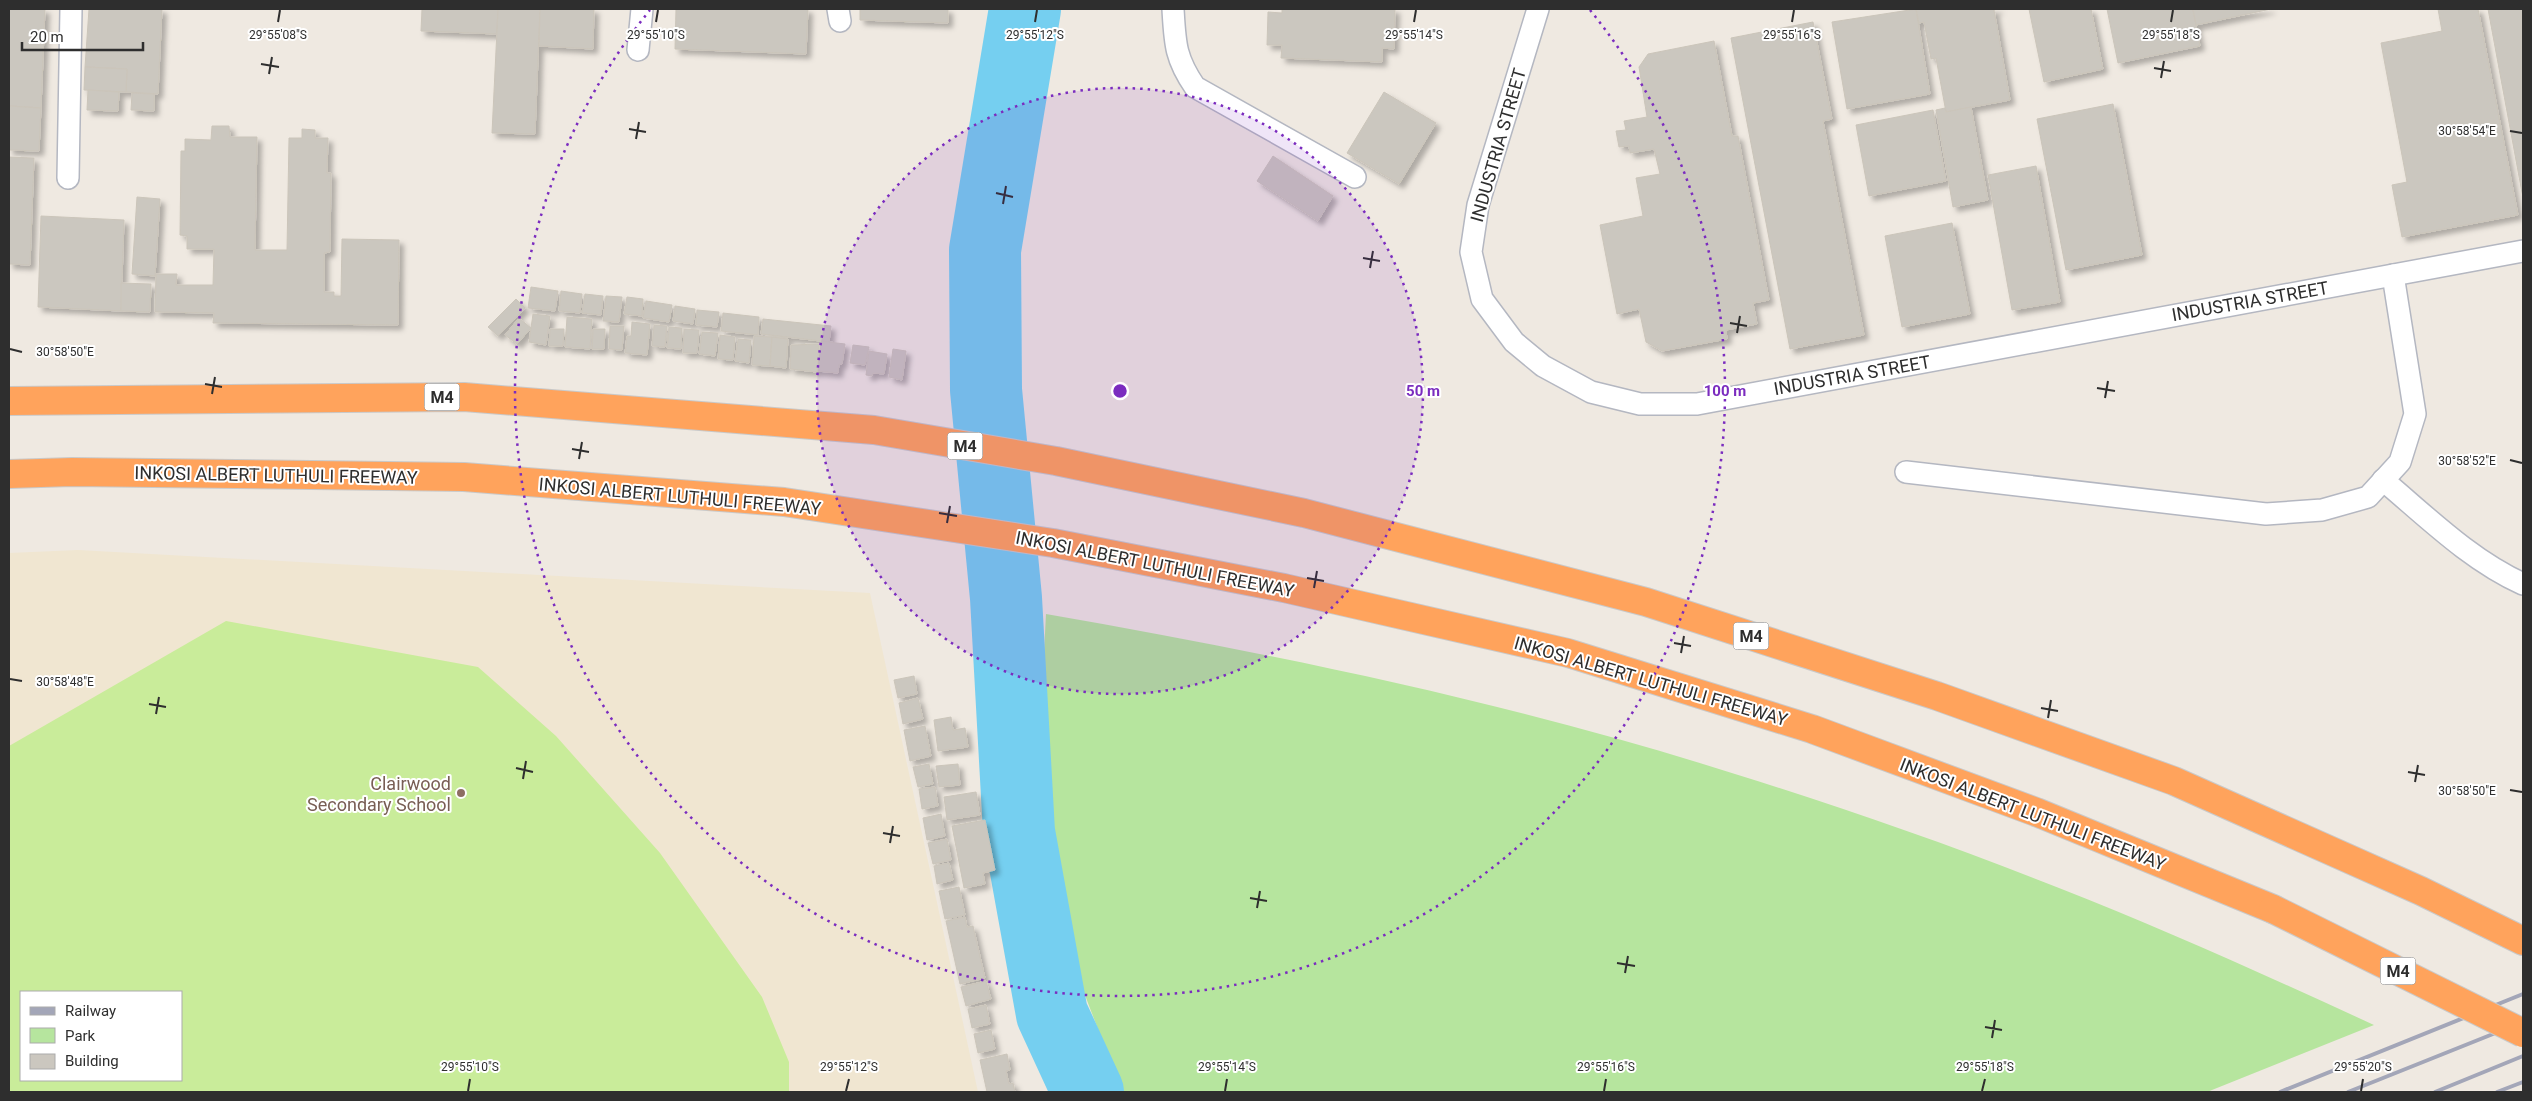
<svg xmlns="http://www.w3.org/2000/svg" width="2532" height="1101" viewBox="0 0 2532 1101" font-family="Roboto,sans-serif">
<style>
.education{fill:#f0e6d1;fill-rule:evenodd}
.green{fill:#b6e59e}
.pitch{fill:#c9ec9a;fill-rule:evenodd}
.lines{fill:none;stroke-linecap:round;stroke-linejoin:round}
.river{stroke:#75cff0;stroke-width:72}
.building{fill:#cbc7bf;stroke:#cbc5ba;filter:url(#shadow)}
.lane-casing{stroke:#b4b7c1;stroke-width:24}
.highway-casing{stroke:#c9c9c9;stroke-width:30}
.lane{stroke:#fff;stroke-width:21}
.highway{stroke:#ffa35c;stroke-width:28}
.rail{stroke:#a3a6b8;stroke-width:4}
.highway-bridge-casing{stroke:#c9c9c9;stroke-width:30;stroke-linecap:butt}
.highway-bridge{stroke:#ffa35c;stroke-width:28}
.ticks{fill:none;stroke:#2e2e2e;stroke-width:2}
.ring{fill:none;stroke:#7b2cbf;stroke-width:2.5;stroke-dasharray:2.5 5}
.education-dot{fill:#8d6e63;stroke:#fff;stroke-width:2}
.labels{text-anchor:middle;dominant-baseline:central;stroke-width:4;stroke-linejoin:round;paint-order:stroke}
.shield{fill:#fff;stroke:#6d6d6d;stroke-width:1}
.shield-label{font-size:16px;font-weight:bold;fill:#2e2e2e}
.street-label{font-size:18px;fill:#2e2e2e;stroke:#fff}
.education-label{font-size:18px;fill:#785e54;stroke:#fff;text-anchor:end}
.ticks-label{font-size:12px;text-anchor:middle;fill:#2e2e2e;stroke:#fff;stroke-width:4;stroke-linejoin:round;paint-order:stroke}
.centre{fill:#7b2cbf;stroke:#fff;stroke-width:2.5}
.ring-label{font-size:15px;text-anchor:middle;font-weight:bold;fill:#7b2cbf;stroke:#fff;stroke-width:4;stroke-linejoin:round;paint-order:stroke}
</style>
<defs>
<filter id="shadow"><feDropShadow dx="4.5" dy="4.5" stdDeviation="2.5" flood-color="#0004"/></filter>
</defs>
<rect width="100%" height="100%" fill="#efe9e1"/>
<path class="education" d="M78,550L870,593L978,1092H9V553ZM21,992H181V1080H21Z"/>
<path class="green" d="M1046,614C1280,655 1509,702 1735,774C1844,808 1953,846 2059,888C2166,930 2270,977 2374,1025L2207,1092H1122L1075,969L1046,844L1040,730Z"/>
<path class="pitch" d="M226,621L478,667L556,736L660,853L762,997L789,1062V1092H9V746ZM21,992H181V1080H21Z"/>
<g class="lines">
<polyline class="river" points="1025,9 985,250 986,390 1006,598 1019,832 1052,1014 1088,1092"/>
</g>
<g class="building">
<polygon points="9,9 45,9 41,108 9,106"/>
<polygon points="89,9 162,9 158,94 126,92 127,69 85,67"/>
<polygon points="422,9 498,9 497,34 421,31"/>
<polygon points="498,9 540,9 535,134 492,133"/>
<polygon points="540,9 594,9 593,49 539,46"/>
<polygon points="676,9 808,9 806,54 675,49"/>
<polygon points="860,9 948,9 948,23 860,20"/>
<polygon points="1282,9 1395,9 1394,49 1382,48 1382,62 1281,58 1282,45 1267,45 1268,12 1282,13"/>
<polygon points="1916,9 1930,94 1847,109 1832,22"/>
<polygon points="1916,9 1999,9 1994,10 2010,100 1946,112 1936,58 1931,59 1924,22 1919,23"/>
<polygon points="2029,9 2091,9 2103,69 2044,82"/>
<polygon points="2107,9 2193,9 2200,46 2118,63"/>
<polygon points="2193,9 2271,9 2196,25"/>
<polygon points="2438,9 2478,9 2518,215 2402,237 2392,185 2407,182 2381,43 2442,31"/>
<polygon points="2488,9 2523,9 2523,198"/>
<polygon points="1813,22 1832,119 1823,121 1864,335 1790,349 1731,38"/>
<polygon points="1714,41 1732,136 1738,136 1769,300 1753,303 1757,324 1726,330 1727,339 1662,351 1646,342 1639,309 1617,314 1600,225 1643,216 1636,178 1660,174 1654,149 1630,153 1629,146 1619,147 1616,131 1626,130 1624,121 1647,117 1639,67 1648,54"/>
<polygon points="85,67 127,69 126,92 84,90"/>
<polygon points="88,90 119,92 118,111 87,110"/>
<polygon points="1384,92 1436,123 1399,184 1347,153"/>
<polygon points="132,93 154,94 154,111 131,110"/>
<polygon points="2113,104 2142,255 2066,270 2037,119"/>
<polygon points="9,106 41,108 39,151 9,150"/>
<polygon points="1971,107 1988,200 1953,207 1936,110 1945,108 1946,112"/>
<polygon points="1933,110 1946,181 1869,196 1856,125"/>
<polygon points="212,126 229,126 230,137 257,137 255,250 287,250 289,138 302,138 302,129 315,130 315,138 328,138 327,173 331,173 330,252 324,253 324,292 334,292 334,296 341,296 342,239 399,240 398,325 213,323 214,313 155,312 156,274 177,274 176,285 213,285 214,249 187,249 187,236 180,235 181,151 185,151 185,139 211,140"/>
<polygon points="1273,156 1333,196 1318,221 1257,181"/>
<polygon points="9,157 34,158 30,265 9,264"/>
<polygon points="2036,166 2060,302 2012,310 1988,175"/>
<polygon points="137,197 160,199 155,276 132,274"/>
<polygon points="41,216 124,220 121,311 38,307"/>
<polygon points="1952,223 1970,314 1902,327 1885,236"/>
<polygon points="121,283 151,284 150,312 121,311"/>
<polygon points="531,287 558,291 555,311 528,308"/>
<polygon points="561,291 582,294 580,313 559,311"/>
<polygon points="585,294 603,296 601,315 582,313"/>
<polygon points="606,296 622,297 619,322 603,321"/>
<polygon points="627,297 643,299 642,316 624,314"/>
<polygon points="516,299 525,308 498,336 488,327"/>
<polygon points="646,301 672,305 669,322 643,318"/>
<polygon points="675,306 695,309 693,324 673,321"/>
<polygon points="697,310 719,312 717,327 696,325"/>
<polygon points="723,313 759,317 758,335 721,331"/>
<polygon points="533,314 550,316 546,345 529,342"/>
<polygon points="567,317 592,319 590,349 565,347"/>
<polygon points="519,318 531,328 517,344 505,335"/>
<polygon points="763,319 831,326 829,342 761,334"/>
<polygon points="632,322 650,324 647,355 625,353 627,336 631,336"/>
<polygon points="654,325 667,326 665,347 652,346"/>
<polygon points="610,326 624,326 622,350 609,349"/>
<polygon points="669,327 682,328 681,349 667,348"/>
<polygon points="550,329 564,329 563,346 549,346"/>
<polygon points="593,329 605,329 604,349 592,349"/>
<polygon points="684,329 699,330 697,353 683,353"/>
<polygon points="702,332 718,333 715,356 699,354"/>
<polygon points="720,335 735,337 733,360 718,359"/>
<polygon points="754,336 772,337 770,366 752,365"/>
<polygon points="772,337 788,339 786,368 770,366"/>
<polygon points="738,339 751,340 749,363 735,361"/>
<polygon points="821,341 845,344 842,364 839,364 838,373 817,371"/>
<polygon points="819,344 817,372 790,369 791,345"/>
<polygon points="853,345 869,347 865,365 850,363"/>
<polygon points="893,349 906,351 902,380 889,377"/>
<polygon points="869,351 887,354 884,374 873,373 872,376 866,375"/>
<polygon points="914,676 917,694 898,698 894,680"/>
<polygon points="918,698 923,719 903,724 899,703"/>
<polygon points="951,717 953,730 965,728 968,747 938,751 934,720"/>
<polygon points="925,726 931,756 910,761 904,730"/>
<polygon points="929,764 933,784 918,787 913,767"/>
<polygon points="958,764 960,785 939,787 936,766"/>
<polygon points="935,787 938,806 922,809 919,789"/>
<polygon points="976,792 980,815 947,820 944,797"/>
<polygon points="941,814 945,836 927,840 923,818"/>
<polygon points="985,820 995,870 983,873 985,884 964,888 952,826"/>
<polygon points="947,839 951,860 933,864 928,843"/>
<polygon points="949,863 953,880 937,884 934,866"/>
<polygon points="959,887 965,915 945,919 939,891"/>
<polygon points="965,917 967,927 973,926 985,978 960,984 946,921"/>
<polygon points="986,981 991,999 966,1006 961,987"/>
<polygon points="986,1005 990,1024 972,1028 968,1009"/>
<polygon points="991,1030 995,1049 978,1053 974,1034"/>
<polygon points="1007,1054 1010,1070 1006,1071 1009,1084 1013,1083 1015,1092 987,1092 980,1060"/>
</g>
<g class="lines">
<g class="lane-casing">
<g id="lane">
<polyline points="838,9 840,21"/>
<path d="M1173,9C1175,43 1175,58 1195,87L1355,177"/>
<polyline points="1538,9 1478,205 1471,252 1482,299 1514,342 1543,366 1591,392 1640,404 1697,404 2523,251"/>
<polyline points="638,50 642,9"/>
<polyline points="68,178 71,9"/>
<polyline points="1906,472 2266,514 2322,510 2368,497 2400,462 2415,414 2393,275"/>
<path d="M2383,480C2427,517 2470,560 2523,584"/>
</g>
</g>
<g class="highway-casing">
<g id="highway">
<polyline points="9,401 464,397 874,430 1056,461 1304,513 1646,602 1937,696 2174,781 2421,891 2523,941"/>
<polyline points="9,474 72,472 464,477 784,502 1053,543 1284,588 1568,653 1812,729 2036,812 2273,909"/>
</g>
</g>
<use href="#lane" class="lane"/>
<use href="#highway" class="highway"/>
<g class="rail">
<polyline points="2280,1092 2523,994"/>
<polyline points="2348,1092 2523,1022"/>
<polyline points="2435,1092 2523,1056"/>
<polyline points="2497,1092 2523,1082"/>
</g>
<g class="highway-bridge-casing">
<polyline id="highway-bridge" points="2273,909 2523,1033"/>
</g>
<use href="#highway-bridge" class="highway-bridge"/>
</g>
<path class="ticks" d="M278,22L280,10M656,22L658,10M1035,22L1037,10M1414,22L1416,10M1792,22L1794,10M2171,22L2173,10M261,64L279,67M2154,68L2171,71M269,74L272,57M2161,78L2164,61M629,129L646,132M2510,131L2522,133M636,139L639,122M996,193L1013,197M1003,204L1006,186M1363,258L1380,261M1370,268L1373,251M1730,323L1747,326M1737,333L1740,316M10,349L22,352M205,384L222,387M2097,388L2115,391M212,394L215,377M2105,398L2108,381M572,449L589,452M579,459L582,442M2510,460L2522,463M939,513L957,516M947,523L950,506M1307,578L1324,581M1314,588L1317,571M1674,643L1691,646M1681,653L1684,636M10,679L22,681M149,704L166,707M2041,708L2058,711M156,714L159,697M2048,718L2051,700M516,768L533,772M2408,772L2425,775M523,779L526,761M2415,782L2418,765M2510,790L2522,792M883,833L900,836M890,843L893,826M1250,898L1267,901M1257,908L1260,891M1617,963L1635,966M1625,973L1628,956M1985,1027L2002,1030M1992,1038L1995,1020M468,1091L470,1079M846,1091L849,1079M1225,1091L1227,1079M1604,1091L1606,1079M1982,1091L1985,1079M2361,1091L2363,1079"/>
<circle cx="1120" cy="391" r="303" fill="#7b2cbf" fill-opacity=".12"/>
<g class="ring">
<circle cx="1120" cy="391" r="303"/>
<path d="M1590 10A605 605 0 1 1 650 10"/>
</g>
<circle class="education-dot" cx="461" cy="793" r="5"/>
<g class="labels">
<g class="shield">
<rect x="424.5" y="383.5" width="35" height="27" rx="4"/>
<rect x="947.5" y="432.5" width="35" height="27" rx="4"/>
<rect x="1733.5" y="622.5" width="35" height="27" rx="4"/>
<rect x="2380.5" y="957.5" width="35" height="27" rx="4"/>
</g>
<g class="shield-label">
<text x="442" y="397">M4</text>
<text x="965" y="446">M4</text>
<text x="1751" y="636">M4</text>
<text x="2398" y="971">M4</text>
</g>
<g class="street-label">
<text transform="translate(1498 145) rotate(-74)">INDUSTRIA STREET</text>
<text transform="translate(2250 301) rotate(-10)">INDUSTRIA STREET</text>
<text transform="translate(1852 375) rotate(-10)">INDUSTRIA STREET</text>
<text transform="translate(276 475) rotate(1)">INKOSI ALBERT LUTHULI FREEWAY</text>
<text transform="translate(680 496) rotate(5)">INKOSI ALBERT LUTHULI FREEWAY</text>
<text transform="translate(1155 564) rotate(11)">INKOSI ALBERT LUTHULI FREEWAY</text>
<text transform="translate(1651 681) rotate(16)">INKOSI ALBERT LUTHULI FREEWAY</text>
<text transform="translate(2033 814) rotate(21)">INKOSI ALBERT LUTHULI FREEWAY</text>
</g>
<g class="education-label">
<text x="451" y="783">Clairwood<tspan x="451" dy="21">Secondary School</tspan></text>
</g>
</g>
<g class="ticks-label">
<text x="278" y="39">29°55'08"S</text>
<text x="656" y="39">29°55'10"S</text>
<text x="1035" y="39">29°55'12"S</text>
<text x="1414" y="39">29°55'14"S</text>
<text x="1792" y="39">29°55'16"S</text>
<text x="2171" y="39">29°55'18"S</text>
<text x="2467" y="135">30°58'54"E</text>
<text x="65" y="356">30°58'50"E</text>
<text x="2467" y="465">30°58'52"E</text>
<text x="65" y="686">30°58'48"E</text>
<text x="2467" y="795">30°58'50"E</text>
<text x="470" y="1071">29°55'10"S</text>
<text x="849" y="1071">29°55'12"S</text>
<text x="1227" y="1071">29°55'14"S</text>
<text x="1606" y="1071">29°55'16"S</text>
<text x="1985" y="1071">29°55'18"S</text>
<text x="2363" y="1071">29°55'20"S</text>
</g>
<circle cx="1120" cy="391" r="8" class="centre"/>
<g class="ring-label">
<text x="1423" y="396">50 m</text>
<text x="1725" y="396">100 m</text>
</g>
<rect width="2532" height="1101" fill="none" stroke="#2e2e2e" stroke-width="20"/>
<rect x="20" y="991" width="162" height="90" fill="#ffffff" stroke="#ababab"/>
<rect x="30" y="1007" width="25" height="8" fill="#a3a6b8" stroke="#ababab"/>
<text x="65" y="1016" font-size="15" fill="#2e2e2e">Railway</text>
<rect x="30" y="1028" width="25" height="15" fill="#b6e59e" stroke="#ababab"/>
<text x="65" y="1041" font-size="15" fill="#2e2e2e">Park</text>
<rect x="30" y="1054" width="25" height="15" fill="#cbc7bf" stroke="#ababab"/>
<text x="65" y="1066" font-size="15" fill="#2e2e2e">Building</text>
<path d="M22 42v8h121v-8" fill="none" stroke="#2e2e2e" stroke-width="2.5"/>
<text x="30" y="42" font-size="15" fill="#2e2e2e" stroke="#ffffff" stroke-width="4" paint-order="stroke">20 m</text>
</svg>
